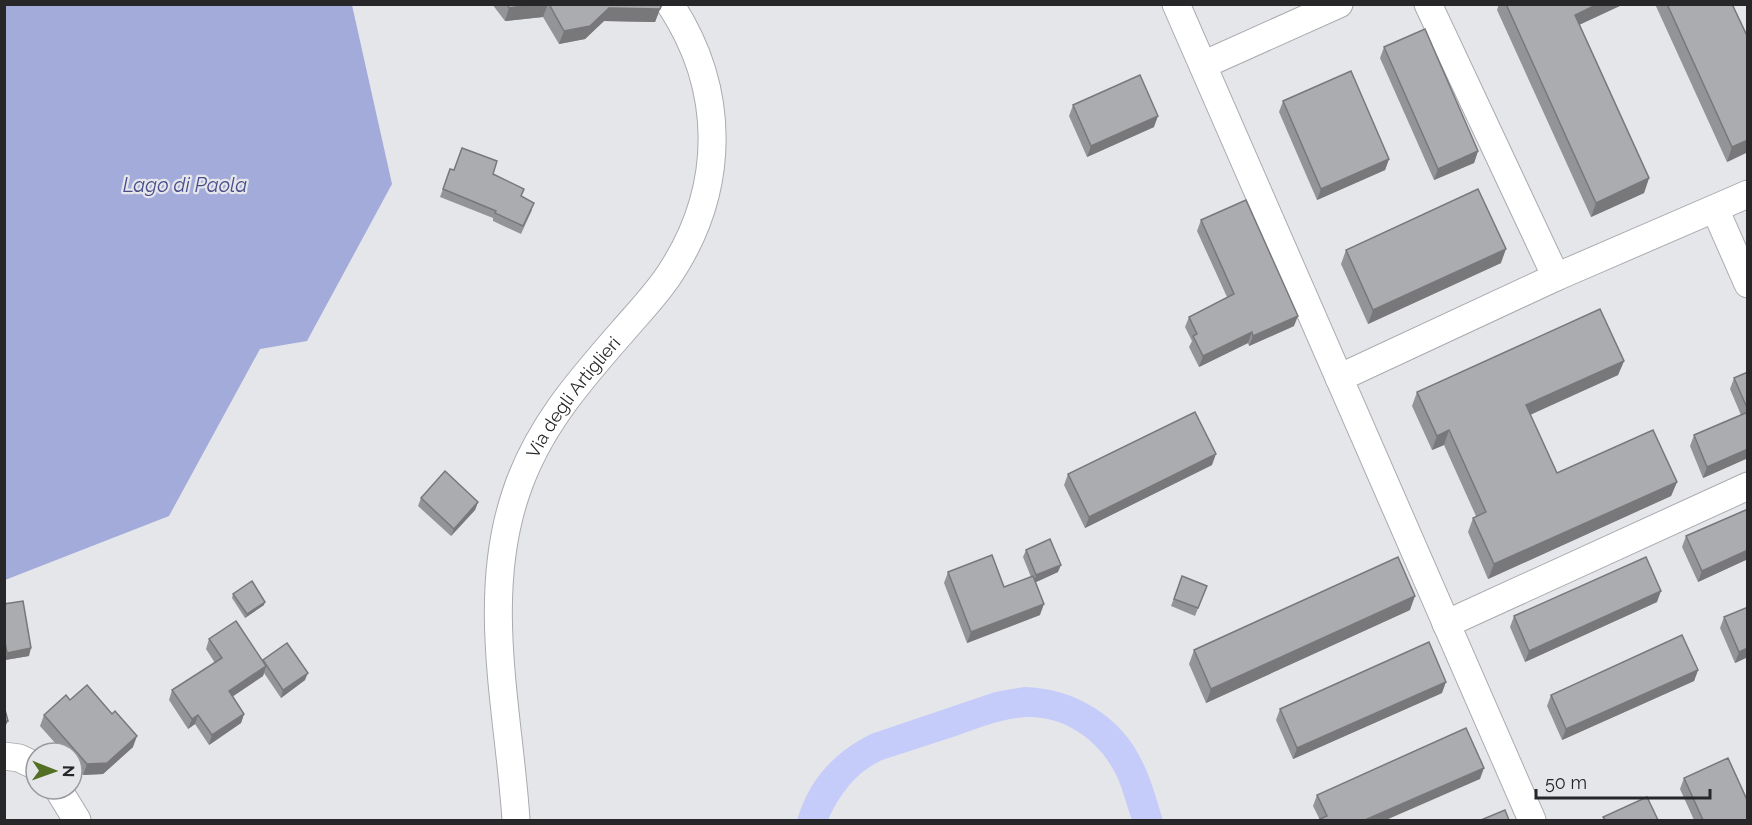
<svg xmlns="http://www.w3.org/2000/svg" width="1752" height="825" viewBox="0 0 1752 825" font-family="Raleway,sans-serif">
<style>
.green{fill:#c5ccf9}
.water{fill:#a3abdb}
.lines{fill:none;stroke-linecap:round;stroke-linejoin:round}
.minor-casing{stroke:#aaabaf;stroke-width:29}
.minor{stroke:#fff;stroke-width:27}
.wall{fill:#939497}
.shaded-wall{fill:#78787b}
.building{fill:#abacb0;stroke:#78787b;stroke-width:1.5}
.labels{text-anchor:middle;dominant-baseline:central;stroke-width:4.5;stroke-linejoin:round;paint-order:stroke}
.street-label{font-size:18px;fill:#272729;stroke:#e5e6ea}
.water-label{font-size:20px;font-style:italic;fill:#484d8b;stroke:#e5e6ea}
</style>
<rect width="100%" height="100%" fill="#e5e6ea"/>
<path class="green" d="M1024,687C1074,688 1122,716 1143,763C1152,781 1157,802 1163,820H1132C1126,804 1122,784 1113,769C1096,738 1063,716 1027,717C1003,718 979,728 956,736C931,744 907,752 882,760C855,773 840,794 828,820H797C809,780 833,753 871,734L995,692Z"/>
<polygon class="water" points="5,4 352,5 392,184 307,341 260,349 169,516 5,580"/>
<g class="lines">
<g class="minor-casing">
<g id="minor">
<polyline points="1176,4 1532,820"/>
<polyline points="1428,4 1556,277"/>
<polyline points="1203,65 1339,4"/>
<polyline points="1715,209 1748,284"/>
<polyline points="1339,378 1556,277 1748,194"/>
<polyline points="1446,624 1748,486"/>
<polyline points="4,756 19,758 36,766"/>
<polyline points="58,789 77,820"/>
<path id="s1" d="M516,820C509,712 480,599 516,493C537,429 579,381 622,332C639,312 657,294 671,272C726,187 726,89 670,4"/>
</g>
</g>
<use href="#minor" class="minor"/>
</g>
<g class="wall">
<polygon points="492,4 662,4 655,22 604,21 585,39 559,44 543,17 505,21"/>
<polygon points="1499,4 1624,4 1579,25 1649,178 1644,193 1591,217 1497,10"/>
<polygon points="1655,4 1732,4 1748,38 1748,152 1727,162"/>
<polygon points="1384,47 1478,151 1474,163 1434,180 1380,58"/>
<polygon points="1283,101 1389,159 1385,170 1317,200 1279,112"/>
<polygon points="1073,105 1154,127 1087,157 1069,116"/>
<polygon points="450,169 493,174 521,197 532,210 521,234 493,221 493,218 440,197"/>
<polygon points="1201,220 1294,326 1249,346 1248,343 1199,367 1189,347 1192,341 1185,327 1189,317 1227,297 1197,231"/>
<polygon points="1346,250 1501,263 1368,324 1341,264"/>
<polygon points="1624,361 1618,375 1530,414 1557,473 1677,482 1671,496 1488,579 1468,532 1473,518 1476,516 1444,445 1432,450 1412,406 1417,392"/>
<polygon points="1748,372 1748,458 1703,478 1690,446 1694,435 1741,415 1730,389 1734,378"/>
<polygon points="1212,465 1085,528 1064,485 1068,474"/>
<polygon points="421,498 478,502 475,510 451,536 418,506"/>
<polygon points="1748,509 1748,559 1698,582 1682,547 1686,536"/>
<polygon points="1026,550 1058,572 1036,582 1040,615 967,643 944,583 948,572 1004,587 1031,577 1023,557"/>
<polygon points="1182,576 1207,586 1195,616 1171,606"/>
<polygon points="233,594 264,605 245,618 232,598"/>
<polygon points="1657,602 1525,662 1510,627 1514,616"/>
<polygon points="4,604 29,656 5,660"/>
<polygon points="1748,607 1748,657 1735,663 1720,628 1724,617"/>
<polygon points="1410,610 1206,703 1189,664 1194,650"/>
<polygon points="209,639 263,661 305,680 281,698 264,673 263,676 233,696 244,714 241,723 209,745 195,724 188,729 169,700 172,690 215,663 206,649"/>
<polygon points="1698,670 1694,681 1562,740 1547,706 1551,695"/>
<polygon points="1442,693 1293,759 1276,720 1280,709"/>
<polygon points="70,700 133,747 103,774 83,775 72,762 72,753 64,753 40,726 44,715"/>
<polygon points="1684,778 1748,820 1694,820 1680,789"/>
<polygon points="1480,779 1320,820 1313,806 1317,795"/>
</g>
<g class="shaded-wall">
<polygon points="536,4 548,4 543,17 505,21 509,8"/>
<polygon points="1598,4 1624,4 1570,29 1575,15"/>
<polygon points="609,8 660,9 655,22 604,21 585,39 559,44 564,31"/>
<polygon points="1158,116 1154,127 1087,157 1091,146"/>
<polygon points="1748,140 1748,152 1727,162 1732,147"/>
<polygon points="1478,151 1474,163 1434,180 1438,169"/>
<polygon points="1389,159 1385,170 1317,200 1321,189"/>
<polygon points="1649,178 1644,193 1591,217 1596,203"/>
<polygon points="1506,249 1501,263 1368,324 1373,310"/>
<polygon points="1298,316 1294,326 1249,346 1253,336"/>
<polygon points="1252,332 1248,343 1199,367 1203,356"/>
<polygon points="1624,361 1618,375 1521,419 1526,405"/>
<polygon points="1449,430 1444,445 1432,450 1437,436"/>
<polygon points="1748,449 1748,458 1703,478 1707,467"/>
<polygon points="1216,454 1212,465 1085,528 1089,517"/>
<polygon points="1677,482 1671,496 1488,579 1494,564"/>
<polygon points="478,502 475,510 451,536 454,529"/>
<polygon points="1748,550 1748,559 1698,582 1702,571"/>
<polygon points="1061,565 1058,572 1034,583 1036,575"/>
<polygon points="1661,591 1657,602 1525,662 1529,651"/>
<polygon points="1415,596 1410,610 1206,703 1211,689"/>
<polygon points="265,602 264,605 245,618 247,614"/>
<polygon points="1044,604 1040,615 967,643 971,632"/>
<polygon points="31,648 29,656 5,660 7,653"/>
<polygon points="1748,648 1748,657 1735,663 1739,652"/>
<polygon points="266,666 263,676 226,701 229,691"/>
<polygon points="1698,670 1694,681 1562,740 1566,729"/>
<polygon points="308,673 305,680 281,698 283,690"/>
<polygon points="1446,682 1442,693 1293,759 1297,748"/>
<polygon points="244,714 241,723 209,745 212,735"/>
<polygon points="198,715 195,724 188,729 192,719"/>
<polygon points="4,721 8,721 4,729"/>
<polygon points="137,736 133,747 103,774 83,775 87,764"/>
<polygon points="1484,768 1480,779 1386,820 1365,820"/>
</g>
<g class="building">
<polygon points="507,4 536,4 509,8"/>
<polygon points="549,4 662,4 660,9 609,8 590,26 564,31"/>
<polygon points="1506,4 1598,4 1575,15 1649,178 1596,203"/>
<polygon points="1667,4 1732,4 1748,38 1748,140 1732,147"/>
<polygon points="1425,29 1478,151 1438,169 1384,47"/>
<polygon points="1351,71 1389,159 1321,189 1283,101"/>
<polygon points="1140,75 1158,116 1091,146 1073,105"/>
<polygon points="462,148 497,161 493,174 524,189 521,196 534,203 523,226 495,213 496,211 443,189 450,169 454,170"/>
<polygon points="1478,189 1506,249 1373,310 1346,250"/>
<polygon points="1246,200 1298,316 1253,336 1252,332 1203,356 1193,336 1197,334 1189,317 1234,294 1201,220"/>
<polygon points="1600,309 1624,361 1526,405 1557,473 1653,430 1677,482 1494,564 1473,518 1486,512 1449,430 1437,436 1417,392"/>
<polygon points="1748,372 1748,410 1734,378"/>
<polygon points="1195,412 1216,454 1089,517 1068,474"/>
<polygon points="1748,412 1748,449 1707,467 1694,435"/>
<polygon points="445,471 478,502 454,529 421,498"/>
<polygon points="1748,509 1748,550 1702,571 1686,536"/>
<polygon points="1050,539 1061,565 1036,575 1026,550"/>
<polygon points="992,555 1004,587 1033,576 1044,604 971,632 948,572"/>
<polygon points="1398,557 1415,596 1211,689 1194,650"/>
<polygon points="1646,557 1661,591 1529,651 1514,616"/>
<polygon points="1182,576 1207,586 1198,608 1174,599"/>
<polygon points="252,581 265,602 247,614 233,594"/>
<polygon points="23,601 31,648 7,653 4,637 4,604"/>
<polygon points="1748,607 1748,648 1739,652 1724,617"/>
<polygon points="236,621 266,666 229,691 244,714 212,735 198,715 192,719 172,690 222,658 209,639"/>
<polygon points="1682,635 1698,670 1566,729 1551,695"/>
<polygon points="1429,642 1446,682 1297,748 1280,709"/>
<polygon points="287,643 308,673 283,690 263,660"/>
<polygon points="87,685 112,714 115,711 137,736 107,763 87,764 44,715 66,695 70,700"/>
<polygon points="4,706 8,721 4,721"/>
<polygon points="1466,728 1484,768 1365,820 1318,820 1327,816 1317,795"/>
<polygon points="1728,758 1748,802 1748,820 1703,820 1684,778"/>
<polygon points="1647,797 1658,820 1605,820 1603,817"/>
<polygon points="1505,810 1509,820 1481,820"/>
</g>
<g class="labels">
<g class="street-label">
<text stroke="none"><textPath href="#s1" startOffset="442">Via degli Artiglieri</textPath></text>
</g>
<g class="water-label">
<text x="185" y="185">Lago di Paola</text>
</g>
</g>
<rect width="1752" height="825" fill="none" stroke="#272729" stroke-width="12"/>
<g transform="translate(54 771) rotate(91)"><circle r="28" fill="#e5e6ea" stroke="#999a9d" stroke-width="1.5"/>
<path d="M0-4.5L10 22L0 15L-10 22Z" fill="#526f24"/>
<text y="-9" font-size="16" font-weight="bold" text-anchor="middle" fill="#272729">N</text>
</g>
<path d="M1536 789v9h174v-9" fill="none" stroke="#272729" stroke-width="3"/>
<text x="1545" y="789" font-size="18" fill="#272729" stroke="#e5e6ea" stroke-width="4.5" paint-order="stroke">50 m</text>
</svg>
